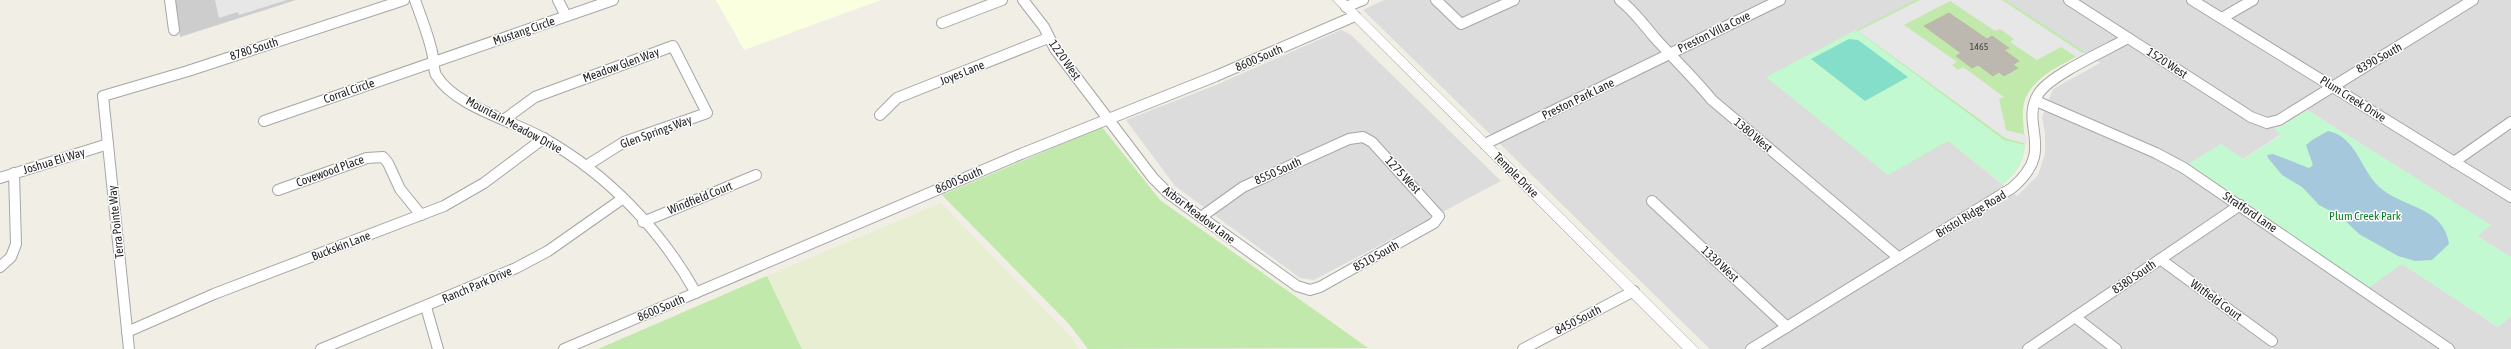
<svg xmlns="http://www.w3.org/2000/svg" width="2511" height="349" viewBox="0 0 2511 349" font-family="'Asap Condensed',sans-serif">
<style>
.residential{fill:#dddcdc}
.education{fill:#faffdf}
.religious{fill:#cdcdcd}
.farmland{fill:#e7eed1}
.grass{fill:#c1e9ac}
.park{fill:#c3f9d0}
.pitch{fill:#84dec9}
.parking{fill:#e7e7e7}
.water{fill:#a6c8dd}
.building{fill:#bcb7af;stroke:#c1b7a8}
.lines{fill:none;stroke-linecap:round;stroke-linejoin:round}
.minor-casing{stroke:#a6a6a6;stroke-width:12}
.tertiary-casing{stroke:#a6a6a6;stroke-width:1}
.minor{stroke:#fff;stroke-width:10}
.tertiary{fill:#fff;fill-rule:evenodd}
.labels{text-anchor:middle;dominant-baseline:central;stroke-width:3;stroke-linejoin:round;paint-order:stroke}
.number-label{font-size:10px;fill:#464543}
.street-label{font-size:12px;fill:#1f1f1f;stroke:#fff}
.park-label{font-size:12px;fill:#0d7d27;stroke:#fff}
</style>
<rect width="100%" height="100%" fill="#f0eee5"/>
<g class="residential">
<polygon points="1384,0 1918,0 1948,141 2017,196 2038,175 2045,154 2045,133 2042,117 2053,89 2100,63 2006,0 2511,0 2511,257 2477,236 2490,225 2307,110 2282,126 2274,128 2281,134 2243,159 2498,327 2511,316 2511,349 1710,349 1363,10"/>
<polygon points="1341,30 1350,34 1501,181 1314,280 1300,278 1175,186 1126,120 1216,85"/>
</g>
<polygon class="education" points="716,0 881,0 744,50"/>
<polygon class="religious" points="175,0 296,0 180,37"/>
<polygon class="farmland" points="941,203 1070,336 1079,349 802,349 767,276"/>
<g class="grass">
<path d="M1915,0H2006L2085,52C2068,62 2047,70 2034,85C2005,117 2047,147 2003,184L1948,141L1888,175L1766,77Z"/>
<polygon points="1102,127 1160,200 1368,348 1088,349 1069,324 942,195"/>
<polygon points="767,276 802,349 598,349"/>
</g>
<g class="park">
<path d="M1856,30L2004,140L2025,145C2022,162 2016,173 2003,184L1948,141L1888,175L1766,77Z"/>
<polygon points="2307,110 2491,225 2477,236 2511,257 2511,316 2498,327 2402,264 2368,288 2188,164 2221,144 2244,159 2281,135 2274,128 2282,126"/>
</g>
<polygon class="pitch" points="1849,39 1858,40 1908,77 1865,101 1811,59"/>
<g class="parking">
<polygon points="215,0 287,0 239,15 238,12 219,18"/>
<polygon points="1920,0 2002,0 2084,54 2078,58 2061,47 2037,60 2010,42 2014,39 2000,29 1995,31 1950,1 1904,25 1957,62 1952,65 1958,70 1963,67 2004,97 1999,99 2006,130 2026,135 2027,144 2005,138 1858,31"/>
</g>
<path class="water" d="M2328,131C2358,137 2361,174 2383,190C2406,208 2444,208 2449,244L2432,260L2415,261L2398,256L2359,234L2340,216L2319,205L2302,187L2282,175L2268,158L2267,155L2273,154L2309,168L2313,165L2306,145L2312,140Z"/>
<polygon class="building" points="1949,13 1987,39 1992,36 2009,48 2004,50 2019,61 2013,65 2018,68 2004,76 1999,72 1993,76 1978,65 1972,68 1956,56 1961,53 1924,26"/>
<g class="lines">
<g class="minor-casing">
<g id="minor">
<polyline points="170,0 174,30"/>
<path d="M415,0C421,17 428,34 432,52C434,59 433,69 436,75C455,107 514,121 545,139C608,175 661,230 696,293"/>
<polyline points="558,0 566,16"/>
<polyline points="1023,0 1044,27 1055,49 1153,178 1169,194 1201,217"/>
<polyline points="1436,0 1461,24 1514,0"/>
<path d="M1620,0C1635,12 1643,24 1655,38C1674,59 1694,78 1712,100L1899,258"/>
<polyline points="2069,0 2251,117 2267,123 2279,120 2473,0"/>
<polyline points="2192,0 2511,197"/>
<polyline points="1346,7 1363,0"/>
<polyline points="2222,18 2253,0"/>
<polyline points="942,23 1002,0"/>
<polyline points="2036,101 2156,153 2184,168 2449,349"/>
<polyline points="880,115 897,98 1048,38"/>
<polyline points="505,119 535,97 673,46 707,113 624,142 586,166"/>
<polyline points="264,121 613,0"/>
<polygon points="1363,137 1372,142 1439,216 1434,223 1320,287 1310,290 1297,286 1201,217 1243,187 1349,139"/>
<polyline points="1485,144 1780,0"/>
<polyline points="2454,162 2511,122"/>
<polyline points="0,178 108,144"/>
<polyline points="278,190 367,158 383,157 388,163 400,189 421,215"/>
<polyline points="1652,201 1787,327"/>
<polyline points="643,222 756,175"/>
<polyline points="2160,259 2272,341"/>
<polyline points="0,267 11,257 16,244 14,173"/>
<polyline points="426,307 438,349"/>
<polyline points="2075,317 2116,349"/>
<polyline points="127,332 214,294 444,206 484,183 544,138"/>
<polyline points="129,349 103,96 188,71 404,0"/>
<polyline points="321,349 516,268 548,251 622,199"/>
<polyline points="564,349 1021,154 1216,76 1355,16"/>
<polyline points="1523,349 1634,291"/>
<path d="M1751,349L2012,188C2058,149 2018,126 2039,93C2052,74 2107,50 2128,38"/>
<polyline points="2028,349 2240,205"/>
</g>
</g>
<g class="tertiary-casing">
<polygon id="tertiary" points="1333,0 1346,0 1699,349 1683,349"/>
</g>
<use href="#minor" class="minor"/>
<use href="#tertiary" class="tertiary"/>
</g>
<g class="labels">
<g class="number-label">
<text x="1979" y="46">1465</text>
</g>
<g class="street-label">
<text transform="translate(524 31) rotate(-19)">Mustang Circle</text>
<text transform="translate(1714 32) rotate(-26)">Preston Villa Cove</text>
<text transform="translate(254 49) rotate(-18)">8780 South</text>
<text transform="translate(1259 58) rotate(-23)">8600 South</text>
<text transform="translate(2379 58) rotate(-29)">8390 South</text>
<text transform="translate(1065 60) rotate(55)">1220 West</text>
<text transform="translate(2167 63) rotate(33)">1520 West</text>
<text transform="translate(621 65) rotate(-20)">Meadow Glen Way</text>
<text transform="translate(962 73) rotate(-22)">Joyes Lane</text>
<text transform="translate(349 91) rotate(-19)">Corral Circle</text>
<text transform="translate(1578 99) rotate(-26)">Preston Park Lane</text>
<text transform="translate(2353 99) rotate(32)">Plum Creek Drive</text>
<text transform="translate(514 125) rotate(28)">Mountain Meadow Drive</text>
<text transform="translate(656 132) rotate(-20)">Glen Springs Way</text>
<text transform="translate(1753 135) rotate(40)">1380 West</text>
<text transform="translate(54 161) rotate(-17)">Joshua Eli Way</text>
<text transform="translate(330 171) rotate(-20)">Covewood Place</text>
<text transform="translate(1278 171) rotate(-24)">8550 South</text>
<text transform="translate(1403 175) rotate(47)">1275 West</text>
<text transform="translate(1516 175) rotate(45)">Temple Drive</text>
<text transform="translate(959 180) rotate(-23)">8600 South</text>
<text transform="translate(700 198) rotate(-22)">Windfield Court</text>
<text transform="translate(2250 212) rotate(34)">Stratford Lane</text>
<text transform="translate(1971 214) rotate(-31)">Bristol Ridge Road</text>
<text transform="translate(1199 215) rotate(37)">Arbor Meadow Lane</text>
<text transform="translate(116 222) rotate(-96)">Terra Pointe Way</text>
<text transform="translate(341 246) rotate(-21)">Buckskin Lane</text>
<text transform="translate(1376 256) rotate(-29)">8510 South</text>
<text transform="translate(1720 264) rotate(43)">1330 West</text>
<text transform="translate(2134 277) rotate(-34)">8380 South</text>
<text transform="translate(477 285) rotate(-23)">Ranch Park Drive</text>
<text transform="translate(2216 300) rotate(36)">Witfield Court</text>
<text transform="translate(661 308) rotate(-23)">8600 South</text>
<text transform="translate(1578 320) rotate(-27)">8450 South</text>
</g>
<g class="park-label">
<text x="2365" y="216">Plum Creek Park</text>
</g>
</g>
</svg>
